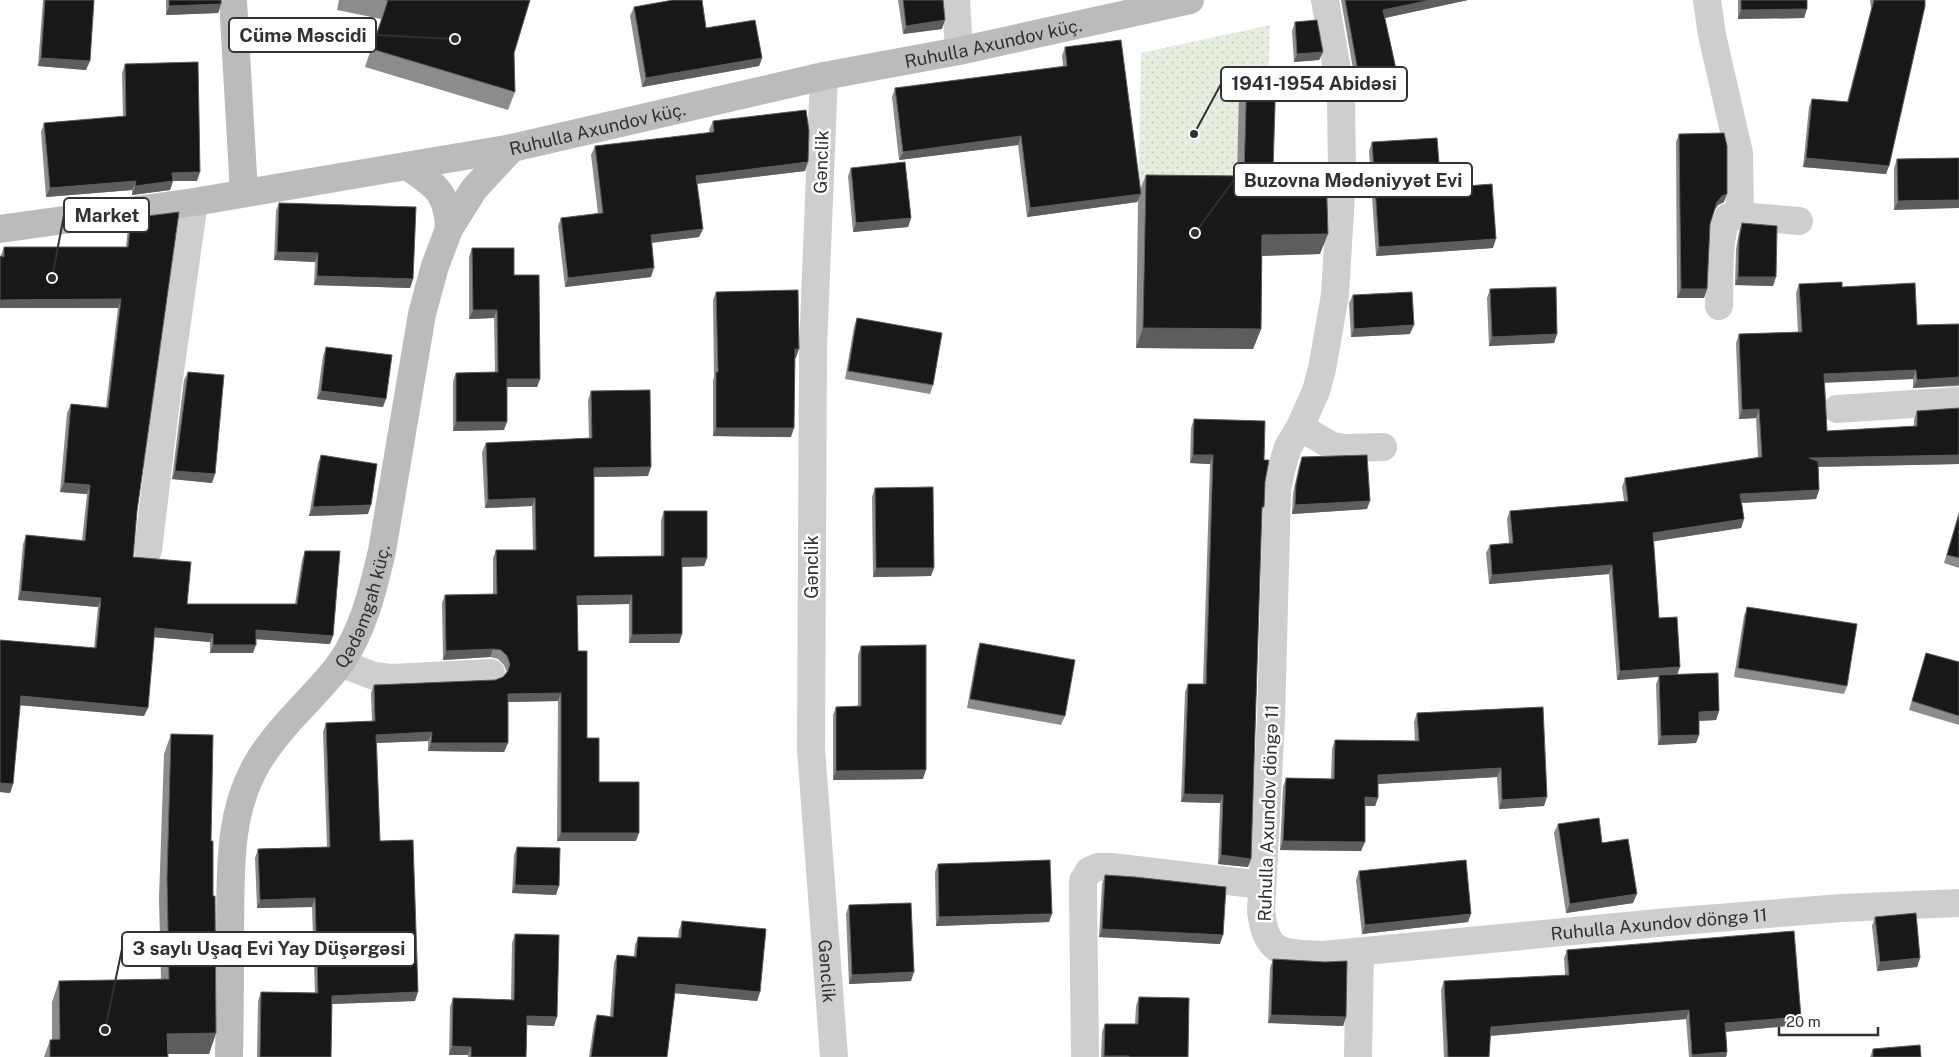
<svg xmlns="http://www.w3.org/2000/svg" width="1959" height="1057" viewBox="0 0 1959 1057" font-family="'Public Sans',sans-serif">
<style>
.green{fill:url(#green-dots)}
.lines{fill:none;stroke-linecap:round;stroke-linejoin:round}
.street{stroke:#cecece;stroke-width:28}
.secondary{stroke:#bbb;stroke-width:28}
.wall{fill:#8c8c8c}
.shaded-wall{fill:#5d5d5d}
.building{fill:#181818;stroke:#5d5d5d}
.labels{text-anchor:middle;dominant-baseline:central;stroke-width:5;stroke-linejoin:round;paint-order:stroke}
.street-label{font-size:18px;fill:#313131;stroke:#fff}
.leader{fill:none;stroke:#313131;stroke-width:2}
.callout-dot{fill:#313131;stroke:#fff;stroke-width:2}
.callout{fill:#fff;stroke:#313131;stroke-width:2}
.callout-label{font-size:19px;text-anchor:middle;font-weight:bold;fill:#313131}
</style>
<defs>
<pattern id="green-dots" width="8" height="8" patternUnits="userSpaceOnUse" patternTransform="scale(1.25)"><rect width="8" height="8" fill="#e6eedf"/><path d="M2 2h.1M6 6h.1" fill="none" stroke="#c6cdc0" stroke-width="1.8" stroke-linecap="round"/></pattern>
</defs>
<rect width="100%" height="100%" fill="#fff"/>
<polygon class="green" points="1270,25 1268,92 1239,92 1237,188 1138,196 1141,53"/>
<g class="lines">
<g class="street">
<polyline points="956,0 959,51"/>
<path id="s1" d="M1325,0L1341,93L1342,177L1335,295L1322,369L1316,391L1300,427L1288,447L1281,470L1277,491L1271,719L1261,911C1266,957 1285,953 1323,955L1668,922L1841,908L1959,903"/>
<path d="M1707,0L1712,35L1739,153L1740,216L1728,217C1717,236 1720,283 1719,306"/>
<path id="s2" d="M824,76L813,348L811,749L834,1057"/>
<polyline points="1740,216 1799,221"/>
<polyline points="1837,409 1959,401"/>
<polyline points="1300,427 1332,446 1345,448 1383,447"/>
<polyline points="148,550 167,392 194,202"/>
<polyline points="340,663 374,676 392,678 491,673"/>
<polyline points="1085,1057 1083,893 1083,881 1089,871 1098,867 1112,867 1262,885"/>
<polyline points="1358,1057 1360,952"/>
</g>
<g class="secondary">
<polyline points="233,0 244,193"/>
<path d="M407,166C435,185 448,192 449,229"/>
<path id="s3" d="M0,229L194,202L512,148L824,76L959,51L1190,0"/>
<path id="s4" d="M229,1057C230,1015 230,974 230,932C231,875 227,813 258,762C280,725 314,698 340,664C363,631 373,590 382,551L422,314L435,266L449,229L474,189L512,148"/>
</g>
</g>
<g class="wall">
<polygon points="43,0 94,0 86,70 38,66"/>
<polygon points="166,0 221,0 221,4 218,13 166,15"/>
<polygon points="339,0 530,0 514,53 515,92 508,110 365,67 381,19 337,10"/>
<polygon points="898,0 943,0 942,29 903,34"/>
<polygon points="1341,0 1468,0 1385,18 1396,69 1392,78 1356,86"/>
<polygon points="1738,0 1807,0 1804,18 1738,19"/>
<polygon points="1870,0 1925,0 1886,174 1803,167 1809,107 1812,99 1847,102 1871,9"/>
<polygon points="634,7 706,28 762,58 759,66 642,87 630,16"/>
<polygon points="1295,22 1323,52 1319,60 1294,62 1292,31"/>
<polygon points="1065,47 1140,190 1146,175 1237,176 1239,92 1247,71 1273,170 1320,254 1262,256 1261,329 1253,349 1136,348 1138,201 1137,202 1027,217 1018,145 899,160 892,97 895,88 1063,66 1062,56"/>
<polygon points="125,64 197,181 173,181 170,190 132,195 132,190 46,197 41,132 44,123 123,117 122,73"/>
<polygon points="713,121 805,171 697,184 703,229 699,237 652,243 651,277 565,287 558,226 561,218 598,213 591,155 595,146 710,133 709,130"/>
<polygon points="1679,134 1724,202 1718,205 1714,210 1710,224 1707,289 1704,298 1677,298 1676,142"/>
<polygon points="1372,142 1441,188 1493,248 1376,256 1369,151"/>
<polygon points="1959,158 1894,210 1894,168 1897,159"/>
<polygon points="851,168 911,218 908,227 853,232 848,176"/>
<polygon points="279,203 413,279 410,288 314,285 315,262 274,260 276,211"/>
<polygon points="131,218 137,511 133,557 187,604 295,604 302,560 305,551 330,644 256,639 253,653 210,653 210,642 154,637 144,716 20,705 13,784 10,793 0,792 0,640 94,648 98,607 18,600 23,544 26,535 82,540 87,494 60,492 67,413 71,404 106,407 118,308 1,257 1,255 4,247 126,247 128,227"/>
<polygon points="1742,223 1773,286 1735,285 1736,249 1739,232"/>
<polygon points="472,248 514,275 540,379 537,387 507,387 504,430 453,431 453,381 456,373 495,372 494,318 469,319 469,257"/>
<polygon points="1799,284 1842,287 1917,325 1959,324 1959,386 1913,388 1913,379 1824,382 1827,431 1914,426 1914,420 1917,411 1959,408 1959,464 1818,467 1819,490 1816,499 1742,503 1744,519 1741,528 1653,541 1659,618 1678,674 1719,711 1716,720 1699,721 1699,735 1696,743 1658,745 1656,684 1659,677 1617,680 1609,574 1489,584 1486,553 1490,545 1509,543 1507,519 1510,511 1624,501 1622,487 1625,478 1758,457 1756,418 1739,419 1736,343 1739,334 1798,332 1796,293"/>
<polygon points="1490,289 1557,334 1554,343 1489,346 1487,298"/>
<polygon points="716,292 796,358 795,358 791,437 713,436 713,380 714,377 713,300"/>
<polygon points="1353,295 1410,334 1351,337 1349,303"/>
<polygon points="857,318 933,385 930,394 845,379 854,327"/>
<polygon points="326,347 383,407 317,399 323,356"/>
<polygon points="188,372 212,483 172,479 184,380"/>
<polygon points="591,391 648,476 594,477 594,557 661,556 661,520 664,511 707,558 704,566 682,567 682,634 679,643 629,643 629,604 577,605 578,651 587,738 599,782 636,841 557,841 558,701 508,702 508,743 504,752 428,751 428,741 377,743 380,841 415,1001 332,1004 331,1057 257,1057 258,1001 261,992 315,993 312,907 257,908 255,858 258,849 327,847 323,732 326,723 372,721 371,693 374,685 495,680 503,677 507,673 504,665 498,659 490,657 443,660 442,603 445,595 493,594 493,558 496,550 533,550 532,506 485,508 482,452 486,443 589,438 588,400"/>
<polygon points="1194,419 1264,460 1265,482 1262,512 1251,859 1248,867 1218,864 1220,803 1181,802 1185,692 1188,684 1203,684 1210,464 1190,463 1191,428"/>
<polygon points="321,455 368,514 309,516 318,463"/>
<polygon points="1302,457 1367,509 1292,514 1293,493 1299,466"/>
<polygon points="875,488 931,576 873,577 872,497"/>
<polygon points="1959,512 1959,568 1944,563"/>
<polygon points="1747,607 1847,686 1844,694 1734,677 1744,616"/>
<polygon points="980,643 1065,716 1061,725 967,708 977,652"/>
<polygon points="861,646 923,779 833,780 833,715 836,707 858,706 858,655"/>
<polygon points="1926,653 1959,662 1959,725 1909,710"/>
<polygon points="1543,707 1544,806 1499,809 1497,777 1378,784 1378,798 1375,806 1365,806 1361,851 1280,850 1283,787 1286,778 1331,779 1332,749 1335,740 1415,741 1414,722 1417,713"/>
<polygon points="171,734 211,841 216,1033 209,1054 167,1054 168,1057 44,1057 50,1040 52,1040 52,1002 59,981 161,979 159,898 164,754"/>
<polygon points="1558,824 1602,843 1633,903 1566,913 1554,833"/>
<polygon points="517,847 556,895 512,893 514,855"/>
<polygon points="938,864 1049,922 936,926 935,872"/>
<polygon points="1359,871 1468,922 1362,934 1356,880"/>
<polygon points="1105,875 1220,944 1099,937 1102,884"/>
<polygon points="849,905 911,981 849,984 846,914"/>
<polygon points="1875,917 1920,958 1917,967 1877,971 1872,926"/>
<polygon points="682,921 760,992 757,1001 675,993 667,1057 589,1057 594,1023 597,1015 610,1016 614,963 617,955 634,956 635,945 638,937 678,938 679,930"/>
<polygon points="515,934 554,1026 527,1025 526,1057 468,1057 468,1055 449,1055 450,1007 453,998 511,1000 512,943"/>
<polygon points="1567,950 1798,1025 1726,1032 1727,1052 1726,1057 1689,1057 1686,1019 1490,1036 1489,1057 1444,1057 1441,990 1444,981 1565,975 1564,958"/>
<polygon points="1273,959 1346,1017 1343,1026 1268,1023 1270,968"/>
<polygon points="1139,997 1188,1057 1101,1057 1102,1032 1105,1024 1135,1024 1136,1006"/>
<polygon points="1873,1049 1921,1057 1870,1057"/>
</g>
<g class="shaded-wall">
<polygon points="1431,0 1468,0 1380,19 1383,10"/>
<polygon points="221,4 218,13 166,15 169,6"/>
<polygon points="1807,9 1804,18 1738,19 1741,10"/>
<polygon points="945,20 942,29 903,34 906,26"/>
<polygon points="1323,52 1319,60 1294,62 1297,54"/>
<polygon points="41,58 90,61 86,70 38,66"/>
<polygon points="762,58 759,66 642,87 646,78"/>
<polygon points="1396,69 1392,78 1356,86 1359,77"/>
<polygon points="1021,136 1018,145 899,160 903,152"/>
<polygon points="1806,158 1889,166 1886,174 1803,167"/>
<polygon points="808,162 805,171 693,184 696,176"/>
<polygon points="200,172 197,181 173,181 170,190 132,195 135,186 172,173"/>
<polygon points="136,181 132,190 46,197 50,188"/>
<polygon points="1141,194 1137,202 1027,217 1030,208"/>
<polygon points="1727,194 1724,202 1718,205 1714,211 1717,202 1722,196"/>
<polygon points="1959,200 1959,208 1894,210 1898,201"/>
<polygon points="911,218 908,227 853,232 856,223"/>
<polygon points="703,229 699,237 648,243 651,235"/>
<polygon points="1328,234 1320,254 1255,256 1262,235"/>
<polygon points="1496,239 1493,248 1376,256 1379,247"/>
<polygon points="277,252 318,253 315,262 274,260"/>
<polygon points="654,268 651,277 565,287 568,278"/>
<polygon points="317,276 413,279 410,288 314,285"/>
<polygon points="1738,277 1776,277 1773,286 1735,285"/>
<polygon points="1681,289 1707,289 1704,298 1677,298"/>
<polygon points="121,299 118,308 0,308 0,300"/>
<polygon points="473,310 497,310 494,318 469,319"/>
<polygon points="1414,325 1410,334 1351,337 1354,329"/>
<polygon points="1143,328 1261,329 1253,349 1136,348"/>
<polygon points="1557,334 1554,343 1489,346 1492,337"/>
<polygon points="795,349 799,349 796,358 792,358"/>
<polygon points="1916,370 1913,379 1821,383 1824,374"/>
<polygon points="1959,377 1959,383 1958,385 1913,388 1917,380"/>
<polygon points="507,379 540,379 537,387 504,387"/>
<polygon points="321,391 386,399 383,407 317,399"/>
<polygon points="1759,409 1756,418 1739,419 1742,410"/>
<polygon points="456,422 507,422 504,430 453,431"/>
<polygon points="716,428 794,428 791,437 713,436"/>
<polygon points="1193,455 1213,455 1210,464 1190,463"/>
<polygon points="1959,455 1959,464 1805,467 1809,458"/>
<polygon points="651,467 648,476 590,477 594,468"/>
<polygon points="175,471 215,474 212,483 172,479"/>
<polygon points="64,483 90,485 87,494 60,492"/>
<polygon points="1819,490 1816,499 1737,503 1740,494"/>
<polygon points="535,498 532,506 485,508 488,500"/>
<polygon points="1370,501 1367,509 1292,514 1295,505"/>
<polygon points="371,505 368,514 309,516 313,507"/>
<polygon points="1744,519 1741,528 1650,542 1653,533"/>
<polygon points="682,558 707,558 704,566 678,567"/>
<polygon points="1612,565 1609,574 1489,584 1492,575"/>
<polygon points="876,568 934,568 931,576 873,577"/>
<polygon points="21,591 101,598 98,607 18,600"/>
<polygon points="632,595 629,604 574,605 577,596"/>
<polygon points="155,628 213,634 210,642 152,637"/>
<polygon points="256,630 333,636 330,644 253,639"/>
<polygon points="682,634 679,643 629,643 632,635"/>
<polygon points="213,645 256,645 253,653 210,653"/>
<polygon points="493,649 490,657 443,660 446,651"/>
<polygon points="1680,667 1677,675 1617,680 1620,671"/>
<polygon points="561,693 558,701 504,702 508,694"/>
<polygon points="21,696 148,708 144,716 18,705"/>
<polygon points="1719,711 1716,720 1695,721 1699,712"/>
<polygon points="432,732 428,741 373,743 376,735"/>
<polygon points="1699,735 1696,743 1658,745 1661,736"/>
<polygon points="431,743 508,743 504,752 428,751"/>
<polygon points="1501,768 1497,777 1375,784 1378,775"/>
<polygon points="926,770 923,779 833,780 836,771"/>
<polygon points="0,783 13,784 10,793 0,792"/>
<polygon points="1184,794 1223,795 1220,803 1181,802"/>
<polygon points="1365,797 1378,798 1375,806 1362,806"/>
<polygon points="1547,797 1544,806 1499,809 1502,800"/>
<polygon points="561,833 639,833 636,841 557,841"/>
<polygon points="1283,841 1365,842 1361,851 1280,850"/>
<polygon points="1221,855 1251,859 1248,867 1218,864"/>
<polygon points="515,885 559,886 556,895 512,893"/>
<polygon points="1637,894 1633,903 1566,913 1570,904"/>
<polygon points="315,898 312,907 257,908 260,900"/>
<polygon points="1052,914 1049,922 936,926 939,917"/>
<polygon points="1471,914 1468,922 1362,934 1365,925"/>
<polygon points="1102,929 1223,935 1220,944 1099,937"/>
<polygon points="1920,958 1917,967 1877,971 1880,962"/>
<polygon points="914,972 911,981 849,984 852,975"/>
<polygon points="676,984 760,992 757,1001 673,993"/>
<polygon points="418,992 415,1001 329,1004 332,996"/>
<polygon points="1689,1010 1686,1019 1487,1036 1491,1027"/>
<polygon points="1271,1015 1346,1017 1343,1026 1268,1023"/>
<polygon points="527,1016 557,1017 554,1026 524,1025"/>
<polygon points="1801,1017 1798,1025 1722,1032 1725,1023"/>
<polygon points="216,1033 209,1054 160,1054 167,1034"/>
<polygon points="452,1046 471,1047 468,1055 449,1055"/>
<polygon points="1727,1052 1726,1057 1692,1057 1692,1055"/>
<polygon points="1104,1056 1129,1056 1129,1057 1103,1057"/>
</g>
<g class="building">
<polygon points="45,0 94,0 90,61 41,58"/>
<polygon points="169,0 221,0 221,4 169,6"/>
<polygon points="386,0 530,0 514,53 515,92 372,49 388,0"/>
<polygon points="673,0 702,0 706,28 755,20 762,58 646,78 634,7"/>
<polygon points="903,0 943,0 945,20 906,26"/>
<polygon points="1345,0 1431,0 1383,10 1396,69 1359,77"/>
<polygon points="1741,0 1807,0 1807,9 1741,10"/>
<polygon points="1874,0 1925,0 1925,6 1889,166 1806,158 1812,99 1848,102"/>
<polygon points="1317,20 1323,52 1297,54 1295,22"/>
<polygon points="1121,40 1141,194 1030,208 1021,136 903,152 895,88 1067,66 1065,47"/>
<polygon points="198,62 200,172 172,173 173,181 135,186 136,181 50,188 44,123 126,116 125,64"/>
<polygon points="1247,71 1276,72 1273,170 1326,168 1328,234 1262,235 1261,329 1143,328 1146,175 1244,176"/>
<polygon points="806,110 809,131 808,162 696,176 703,229 651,235 654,268 568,278 561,218 603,213 595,146 714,132 713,121"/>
<polygon points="1724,133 1727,146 1727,194 1722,196 1717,202 1710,224 1707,289 1681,289 1679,134"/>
<polygon points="1437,138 1441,188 1492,184 1496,239 1379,247 1372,142"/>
<polygon points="1959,158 1959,200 1898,201 1897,159"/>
<polygon points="905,162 911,218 856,223 851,168"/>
<polygon points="279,203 416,207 413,279 317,276 318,253 277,252"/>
<polygon points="179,212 137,511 133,557 191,562 187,604 297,604 305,551 340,551 333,636 256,630 256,645 213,645 213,634 155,628 148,708 21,696 13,784 0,783 0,640 96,648 101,598 21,591 26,535 85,541 90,485 64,483 71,404 108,408 121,299 0,300 0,256 4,257 4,247 128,247 131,218"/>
<polygon points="1742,223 1777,226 1776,277 1738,277 1739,240"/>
<polygon points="472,248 514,248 514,275 539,275 540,379 507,379 507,422 456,422 456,373 498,372 497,310 473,310"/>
<polygon points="1842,282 1842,287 1915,283 1917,325 1959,324 1959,377 1917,380 1916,370 1824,374 1827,431 1917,426 1917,411 1959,408 1959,455 1809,458 1818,461 1819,490 1740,494 1744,519 1653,533 1659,618 1677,617 1680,667 1620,671 1612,565 1492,575 1490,545 1513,543 1510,511 1628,501 1625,478 1762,457 1759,409 1742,410 1739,334 1802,332 1799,284"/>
<polygon points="1556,287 1557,334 1492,337 1490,289"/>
<polygon points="798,290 799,349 795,349 794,428 716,428 716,372 718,372 716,292"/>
<polygon points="1412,292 1414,325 1354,329 1353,295"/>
<polygon points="857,318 942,333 933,385 848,371"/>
<polygon points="326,347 392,355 386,399 321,391"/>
<polygon points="188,372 224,375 215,474 175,471"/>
<polygon points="650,390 651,467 594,468 594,557 664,556 664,511 707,511 707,558 682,558 682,634 632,635 632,595 577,596 578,651 587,651 587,738 599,738 599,782 639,782 639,833 561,833 561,693 508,694 508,743 431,743 432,732 376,735 380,841 413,840 418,992 332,996 331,1057 260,1057 261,992 318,993 315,898 260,900 258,849 330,847 326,723 375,721 374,685 495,680 503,677 508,671 510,664 507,656 501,650 493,649 446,651 445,595 497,594 496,550 536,550 535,498 488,500 486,443 592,438 591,391"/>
<polygon points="1194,419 1265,421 1264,460 1269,460 1265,482 1264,507 1262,507 1251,859 1221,855 1223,795 1184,794 1188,684 1206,684 1213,455 1193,455"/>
<polygon points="321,455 377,464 371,505 313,507"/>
<polygon points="1367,455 1370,501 1295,505 1296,484 1302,457"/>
<polygon points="933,487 934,568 876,568 875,488"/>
<polygon points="1959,514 1959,558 1947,555"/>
<polygon points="1747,607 1857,624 1847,686 1738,668"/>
<polygon points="980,643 1075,660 1065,716 970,699"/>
<polygon points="926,645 926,770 836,771 836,707 861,706 861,646"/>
<polygon points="1926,653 1959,662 1959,716 1912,701"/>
<polygon points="1718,673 1719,711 1699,712 1699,735 1661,736 1659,675"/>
<polygon points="1543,707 1547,797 1502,800 1501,768 1378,775 1378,798 1365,797 1365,842 1283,841 1286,778 1334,779 1335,740 1419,741 1417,713"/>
<polygon points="171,734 213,735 211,841 213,841 213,896 215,896 216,1033 167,1034 168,1057 50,1057 50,1040 60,1039 59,981 169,979 167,878"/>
<polygon points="1599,818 1602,843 1628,839 1637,894 1570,904 1558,824"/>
<polygon points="517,847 560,848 559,886 515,885"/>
<polygon points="1050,860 1052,914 939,917 938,864"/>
<polygon points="1466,860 1471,914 1365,925 1359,871"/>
<polygon points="1105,875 1135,877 1226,887 1223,935 1102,929"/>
<polygon points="911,903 914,972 852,975 849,905"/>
<polygon points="1916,913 1920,958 1880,962 1875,917"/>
<polygon points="682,921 766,929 760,992 676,984 667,1057 591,1057 597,1015 613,1017 617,955 636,957 638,937 681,938"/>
<polygon points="1794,931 1801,1017 1725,1023 1727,1052 1692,1055 1689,1010 1491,1027 1489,1057 1448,1057 1444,981 1569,975 1567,950"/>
<polygon points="515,934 559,935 557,1017 527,1016 526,1057 471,1057 471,1047 452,1046 453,998 514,1000"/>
<polygon points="1273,959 1325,962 1347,961 1346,1017 1271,1015"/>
<polygon points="1139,997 1189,998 1188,1057 1129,1057 1129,1056 1104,1056 1105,1024 1138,1024"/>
<polygon points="1920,1045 1921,1057 1873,1057 1873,1049"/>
</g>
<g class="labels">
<g class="street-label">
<text stroke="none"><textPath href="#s3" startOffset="1011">Ruhulla Axundov küç.</textPath></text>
<text stroke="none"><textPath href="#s3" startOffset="606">Ruhulla Axundov küç.</textPath></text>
<text transform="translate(821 162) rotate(-88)">Gənclik</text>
<text transform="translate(811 567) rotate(-90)">Gənclik</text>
<text stroke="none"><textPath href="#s4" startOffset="490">Qədəmgah küç.</textPath></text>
<text transform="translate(1268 813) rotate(-88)">Ruhulla Axundov döngə 11</text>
<text stroke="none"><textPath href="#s1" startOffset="1349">Ruhulla Axundov döngə 11</textPath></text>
<text stroke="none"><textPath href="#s2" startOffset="896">Gənclik</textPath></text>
</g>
</g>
<path class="leader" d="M455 39L376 35M1194 134L1221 84M1195 233L1234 180M52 278L64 215M105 1030L122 949"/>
<g class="callout-dot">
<circle cx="455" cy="39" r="5"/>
<circle cx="1194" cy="134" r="5"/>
<circle cx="1195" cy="233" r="5"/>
<circle cx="52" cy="278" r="5"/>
<circle cx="105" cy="1030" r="5"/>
</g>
<g class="callout">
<rect x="229" y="18" width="147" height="34" rx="5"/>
<rect x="1221" y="67" width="186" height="34" rx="5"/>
<rect x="1234" y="163" width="238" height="34" rx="5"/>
<rect x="64" y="198" width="85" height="34" rx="5"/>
<rect x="122" y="932" width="293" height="34" rx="5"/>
</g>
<g class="callout-label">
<text x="303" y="42">Cümə Məscidi</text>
<text x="1314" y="90">1941-1954 Abidəsi</text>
<text x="1353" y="187">Buzovna Mədəniyyət Evi</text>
<text x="107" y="222">Market</text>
<text x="269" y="955">3 saylı Uşaq Evi Yay Düşərgəsi</text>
</g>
<path d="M1779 1027v8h99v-8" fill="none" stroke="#313131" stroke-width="2.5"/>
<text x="1786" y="1027" font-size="15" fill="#313131" stroke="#ffffff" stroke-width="4" paint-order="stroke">20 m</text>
</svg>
